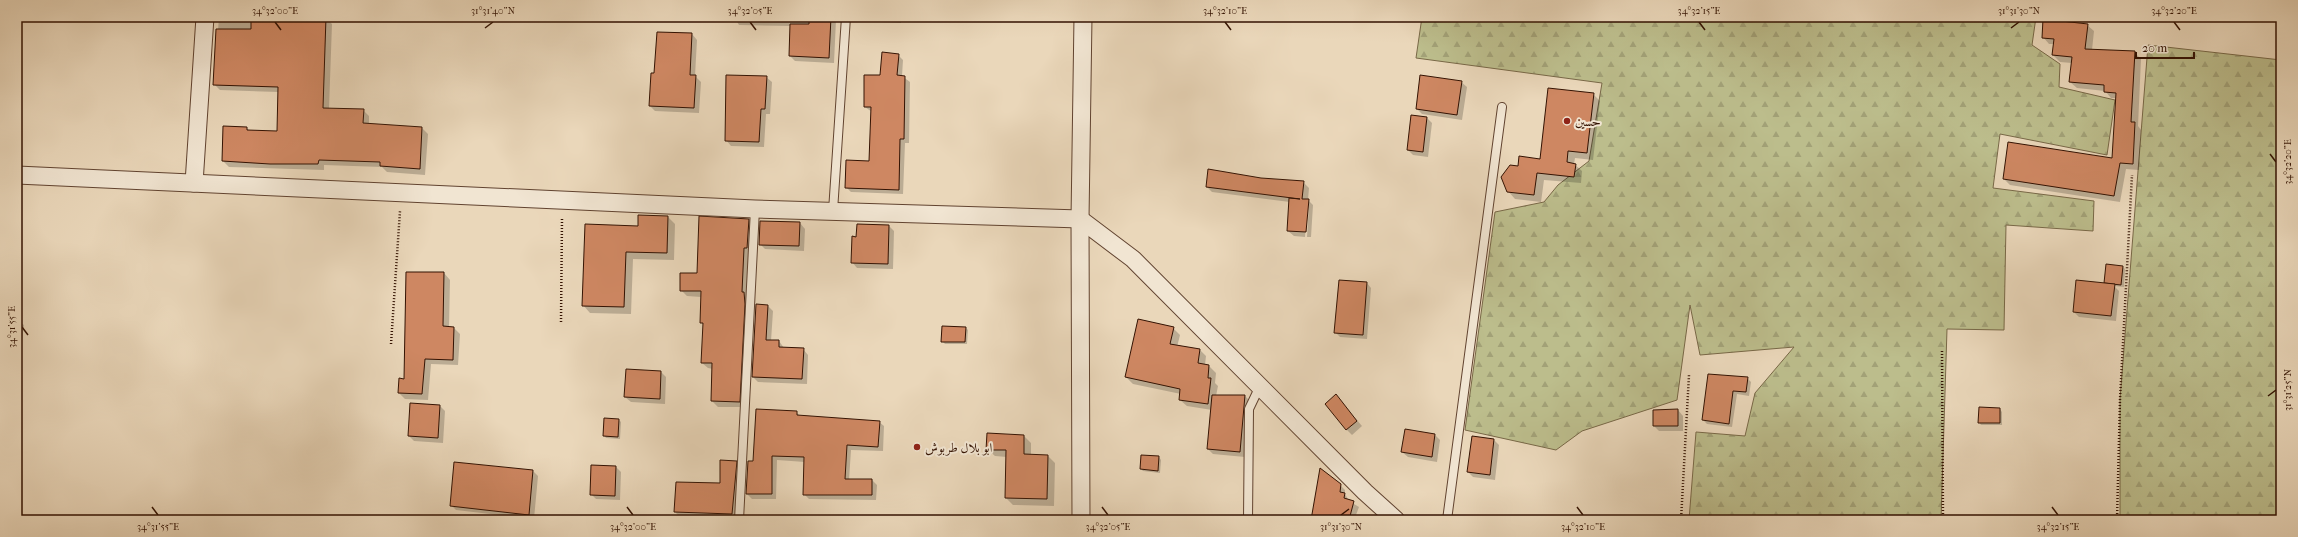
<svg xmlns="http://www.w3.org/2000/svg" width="2298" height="537" viewBox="0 0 2298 537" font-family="'IM FELL French Canon',Amiri,serif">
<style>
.forest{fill:url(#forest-firs);stroke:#786847}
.shadow{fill:#0003}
.building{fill:#ce8762;stroke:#331202}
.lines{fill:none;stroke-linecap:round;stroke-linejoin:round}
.service-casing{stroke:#614330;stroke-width:10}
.minor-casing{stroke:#614330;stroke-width:19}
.path{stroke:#331202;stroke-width:2.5;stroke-dasharray:1 2;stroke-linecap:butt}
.service{stroke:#f1e5d2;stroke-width:8}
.minor{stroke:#f1e5d2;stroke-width:17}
.ticks{fill:none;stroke:#331202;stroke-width:1.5}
.poi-dot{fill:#8f2418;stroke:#f1e5d2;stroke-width:1.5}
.labels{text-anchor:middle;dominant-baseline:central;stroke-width:4;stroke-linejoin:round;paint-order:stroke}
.poi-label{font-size:13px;fill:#331202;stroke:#f1e5d2;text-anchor:start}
.neatline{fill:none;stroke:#331202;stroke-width:1.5}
.ticks-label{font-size:10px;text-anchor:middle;fill:#331202}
</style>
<defs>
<pattern id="forest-firs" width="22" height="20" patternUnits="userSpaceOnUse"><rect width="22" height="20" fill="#bcbd8c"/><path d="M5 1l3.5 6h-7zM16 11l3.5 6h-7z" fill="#a2a177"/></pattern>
</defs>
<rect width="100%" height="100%" fill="#ead7ba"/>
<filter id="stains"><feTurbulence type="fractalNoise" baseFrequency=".005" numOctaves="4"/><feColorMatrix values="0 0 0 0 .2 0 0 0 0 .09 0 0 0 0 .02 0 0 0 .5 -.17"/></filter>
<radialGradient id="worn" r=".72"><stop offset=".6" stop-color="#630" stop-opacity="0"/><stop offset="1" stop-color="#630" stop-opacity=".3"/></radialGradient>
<g class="forest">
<polygon points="1422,17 2036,17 2032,45 2060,64 2059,87 2115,100 2107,155 2000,134 1993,188 2094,201 2093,231 2006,225 2004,330 1947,329 1941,520 1689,520 1696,432 1745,436 1755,393 1794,347 1700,355 1690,305 1677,400 1582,431 1556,450 1465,430 1495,212 1544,202 1558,185 1589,161 1602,83 1416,58"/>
<polygon points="2148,45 2281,60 2281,456 2276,520 2120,520 2120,399"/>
</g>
<g class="shadow">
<polygon points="219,17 326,18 332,24 329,109 363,110 369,116 369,124 422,128 428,134 425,175 387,172 382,167 324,165 324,170 229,167 223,161 246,128 250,131 278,132 279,92 220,90 214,84"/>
<polygon points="734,17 850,17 846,21 836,20 834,63 795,61 790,56 791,26 739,25"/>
<polygon points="853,17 901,17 901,23 857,21"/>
<polygon points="2087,25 2094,31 2092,50 2134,52 2141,59 2138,126 2141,130 2139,170 2126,169 2120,202 2010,185 2004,179 2113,159 2117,98 2111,98 2105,91 2077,88 2070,82 2072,63 2060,62 2053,55 2055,44 2049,44 2043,37"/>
<polygon points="692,34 697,40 695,76 701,82 699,113 655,111 650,106"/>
<polygon points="898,55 903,60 902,76 910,82 909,143 905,143 903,194 851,192 846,187 870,162 872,112 865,107 881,76"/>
<polygon points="766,77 772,82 770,114 766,114 764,147 731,146 726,140"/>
<polygon points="1461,82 1467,87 1462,120 1422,114 1417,109"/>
<polygon points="1593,94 1600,101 1593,160 1575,158 1574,164 1582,171 1581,183 1544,180 1541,202 1515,199 1508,191 1519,168 1541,160"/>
<polygon points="1427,118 1432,123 1428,157 1413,155 1408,150"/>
<polygon points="1303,182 1309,188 1308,200 1313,205 1311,237 1307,237 1309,204 1307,204 1305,237 1294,236 1288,231 1290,202 1212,192 1207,187"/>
<polygon points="639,216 668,217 675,224 674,260 633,259 631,314 590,313 583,305 638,227"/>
<polygon points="749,220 754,226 745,407 718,407 712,401 713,369 708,368 702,363 704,326 701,322 701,297 687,296 681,290"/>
<polygon points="800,223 805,229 804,251 765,249 760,244"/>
<polygon points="889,226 894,231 893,269 857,268 852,262 857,238"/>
<polygon points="2123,267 2125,269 2124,287 2114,286 2119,291 2116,321 2079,317 2074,312 2107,285"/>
<polygon points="444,273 450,280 449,327 454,328 460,334 458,365 431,364 428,400 405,399 399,393"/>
<polygon points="1367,283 1371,288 1367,339 1340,337 1335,332"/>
<polygon points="768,306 773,311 771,341 779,341 784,348 803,349 808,355 807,384 758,382 753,377"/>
<polygon points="17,320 24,325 19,362 17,362"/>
<polygon points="966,328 968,330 967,344 945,344 942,341"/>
<polygon points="1173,328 1180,335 1177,347 1200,350 1206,356 1205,365 1209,366 1216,373 1215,383 1218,386 1216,396 1245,396 1250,401 1245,457 1213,454 1208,449 1212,410 1187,406 1180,400 1181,394 1133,384 1126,377"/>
<polygon points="661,372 666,377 665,404 631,402 625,397"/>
<polygon points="1709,375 1747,378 1751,382 1749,396 1737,394 1732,427 1707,424 1703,420"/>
<polygon points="1336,396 1362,426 1352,435 1346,429"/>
<polygon points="440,406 445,411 443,443 414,441 409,436"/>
<polygon points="2000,409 2002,412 2002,425 1981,425 1979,422"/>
<polygon points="1678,410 1683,416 1683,431 1659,431 1654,426"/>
<polygon points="796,412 800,416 879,422 884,426 883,451 851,450 849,480 872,480 877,485 876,500 809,499 804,494 805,462 777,460 776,499 752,499 747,494 754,462"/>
<polygon points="619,420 621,422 620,439 606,438 604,435"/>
<polygon points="1435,435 1440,440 1437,462 1408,457 1402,452"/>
<polygon points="1024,436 1031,443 1031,455 1048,456 1055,463 1054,506 1013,505 1006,498 1007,457 995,456 987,449"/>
<polygon points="1494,440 1499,445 1495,480 1473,477 1468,472"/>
<polygon points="1159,457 1161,460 1160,473 1143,471 1141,469"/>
<polygon points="736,462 741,467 736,518 680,517 675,512 721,484"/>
<polygon points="616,467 621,472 620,500 596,499 591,494"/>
<polygon points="533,471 538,476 534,519 456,510 451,505"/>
<polygon points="1340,485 1345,490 1345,494 1349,501 1359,507 1356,515 1369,520 1312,520"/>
</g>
<g class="building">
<polygon points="251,17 326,17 323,108 364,109 363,123 422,127 420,169 380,166 380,162 319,160 318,164 270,164 222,161 223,126 247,127 247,130 277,131 278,87 213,85 216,29 251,29"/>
<polygon points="809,17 831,17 829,58 789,56 790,24 809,24"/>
<polygon points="2043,19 2088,24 2085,49 2135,51 2131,122 2135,122 2133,164 2120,163 2114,196 2003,179 2008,142 2112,158 2116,93 2104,92 2104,85 2069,82 2072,57 2052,55 2054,39 2042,38"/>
<polygon points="657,32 692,33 690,75 696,75 694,108 649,106 651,73 654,73"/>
<polygon points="882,52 899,54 897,75 905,76 904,139 900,139 899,190 845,188 846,160 869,161 871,107 864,107 864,75 880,75"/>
<polygon points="726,75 767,76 765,109 761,109 759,142 725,141"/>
<polygon points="1420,75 1462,81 1457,115 1416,109"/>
<polygon points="1548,88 1594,93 1587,153 1568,151 1567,162 1576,164 1574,177 1537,173 1534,195 1507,192 1501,177 1510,165 1518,166 1519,156 1540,159"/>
<polygon points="1411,115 1427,117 1423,152 1407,150"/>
<polygon points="1208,169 1261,178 1304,181 1302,199 1309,199 1306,232 1287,231 1289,198 1300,199 1206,187"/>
<polygon points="638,215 668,216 667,253 626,252 624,307 582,306 585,224 638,226"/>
<polygon points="699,216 749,219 747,248 744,248 742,292 744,292 745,304 740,402 711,401 712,363 701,363 703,323 700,323 701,291 680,291 680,273 697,273"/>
<polygon points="760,221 800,222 799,246 759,245"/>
<polygon points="857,224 889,225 888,264 851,263 852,236 856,237"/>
<polygon points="2106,264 2123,266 2121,285 2104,283"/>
<polygon points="406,272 444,272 443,326 454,327 453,360 425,359 422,394 398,393 399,378 404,379"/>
<polygon points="1339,280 1367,282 1363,335 1334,333"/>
<polygon points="2076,280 2115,284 2111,316 2073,312"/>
<polygon points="756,304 768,305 766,340 779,340 779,347 804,348 802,379 752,377"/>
<polygon points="1138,319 1174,327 1170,344 1200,349 1198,363 1209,365 1208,378 1211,378 1208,404 1179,400 1180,389 1125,377"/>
<polygon points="942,326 966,327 965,342 941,342"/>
<polygon points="626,369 661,371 660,399 624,397"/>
<polygon points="1708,374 1748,377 1746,392 1733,391 1729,424 1702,420"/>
<polygon points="1336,394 1357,421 1346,430 1325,404"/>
<polygon points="1212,395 1245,395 1240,452 1207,449"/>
<polygon points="410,403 440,405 438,438 408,436"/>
<polygon points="1979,407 2000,408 2000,423 1978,423"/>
<polygon points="756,409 797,411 797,415 880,421 878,447 847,445 845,479 872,479 872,495 803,495 804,457 772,456 772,494 746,494 748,461 753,461"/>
<polygon points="1678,409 1678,426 1653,426 1653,410"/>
<polygon points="604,418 619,419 618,437 603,436"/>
<polygon points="1405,429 1435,434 1432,457 1401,452"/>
<polygon points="987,433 1024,435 1024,454 1048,455 1047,499 1005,498 1006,450 986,450"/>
<polygon points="1472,436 1494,439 1490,475 1467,472"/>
<polygon points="1141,455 1159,456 1158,471 1140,469"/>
<polygon points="720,460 737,461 732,514 674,512 676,482 720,483"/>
<polygon points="454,462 533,470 529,515 450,506"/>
<polygon points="591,465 616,466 615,496 590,495"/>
<polygon points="1320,468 1341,484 1340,492 1345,493 1344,498 1354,501 1349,520 1311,520"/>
</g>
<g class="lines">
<g class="service-casing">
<g id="service">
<polyline points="833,211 846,17"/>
<polyline points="739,520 755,209"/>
<polyline points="1248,520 1249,409 1260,386"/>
<polyline points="1447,520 1502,107"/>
</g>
</g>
<g class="minor-casing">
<g id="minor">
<polyline points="17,175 755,209 1080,219 1133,259 1365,492 1396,520"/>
<polyline points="194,183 205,17"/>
<polyline points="1081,520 1080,219 1083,17"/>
</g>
</g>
<g class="path">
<polyline points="561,322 562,218"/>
<polyline points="391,344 400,211"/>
<polyline points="1942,351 1943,520"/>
<polyline points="1681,520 1689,375"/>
<polyline points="2117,520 2120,399 2132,175"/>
</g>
<use href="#service" class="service"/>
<use href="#minor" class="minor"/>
</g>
<path class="ticks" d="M275,22L281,30M750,22L756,30M1225,22L1231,30M1699,22L1705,30M2174,22L2180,30M485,28L493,22M2011,28L2019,22M2270,154L2276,162M22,327L28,335M2268,396L2276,390M152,507L158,515M627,507L633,515M1102,507L1108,515M1577,507L1583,515M2052,507L2058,515M1341,515L1349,509"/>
<g class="poi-dot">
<circle cx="1567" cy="121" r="4"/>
<circle cx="917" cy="447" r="4"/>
</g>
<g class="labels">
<g class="poi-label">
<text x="1575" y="121">حسين</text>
<text x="925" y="447">ابو بلال طربوش</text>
</g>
</g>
<rect width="2298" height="537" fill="none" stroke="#ead7ba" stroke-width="44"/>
<path d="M2136 52v6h58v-6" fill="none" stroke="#331202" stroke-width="2"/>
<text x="2142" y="52" font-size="12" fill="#331202" stroke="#f1e5d2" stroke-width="3" paint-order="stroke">20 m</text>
<rect x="22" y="22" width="2254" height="493" class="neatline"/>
<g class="ticks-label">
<text x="275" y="14">34°32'00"E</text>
<text x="493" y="14">31°31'40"N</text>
<text x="750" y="14">34°32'05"E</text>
<text x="1225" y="14">34°32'10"E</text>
<text x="1699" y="14">34°32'15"E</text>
<text x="2019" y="14">31°31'30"N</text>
<text x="2174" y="14">34°32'20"E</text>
<text transform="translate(2287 162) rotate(-90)" y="4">34°32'20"E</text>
<text transform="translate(11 327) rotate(-90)" y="4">34°31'55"E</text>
<text transform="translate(2287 390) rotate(-90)" y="4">31°31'25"N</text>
<text x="158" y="530">34°31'55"E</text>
<text x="633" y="530">34°32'00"E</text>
<text x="1108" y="530">34°32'05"E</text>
<text x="1341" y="530">31°31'30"N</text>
<text x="1583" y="530">34°32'10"E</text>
<text x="2058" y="530">34°32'15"E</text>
</g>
<rect width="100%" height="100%" filter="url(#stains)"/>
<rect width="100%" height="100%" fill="url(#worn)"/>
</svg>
